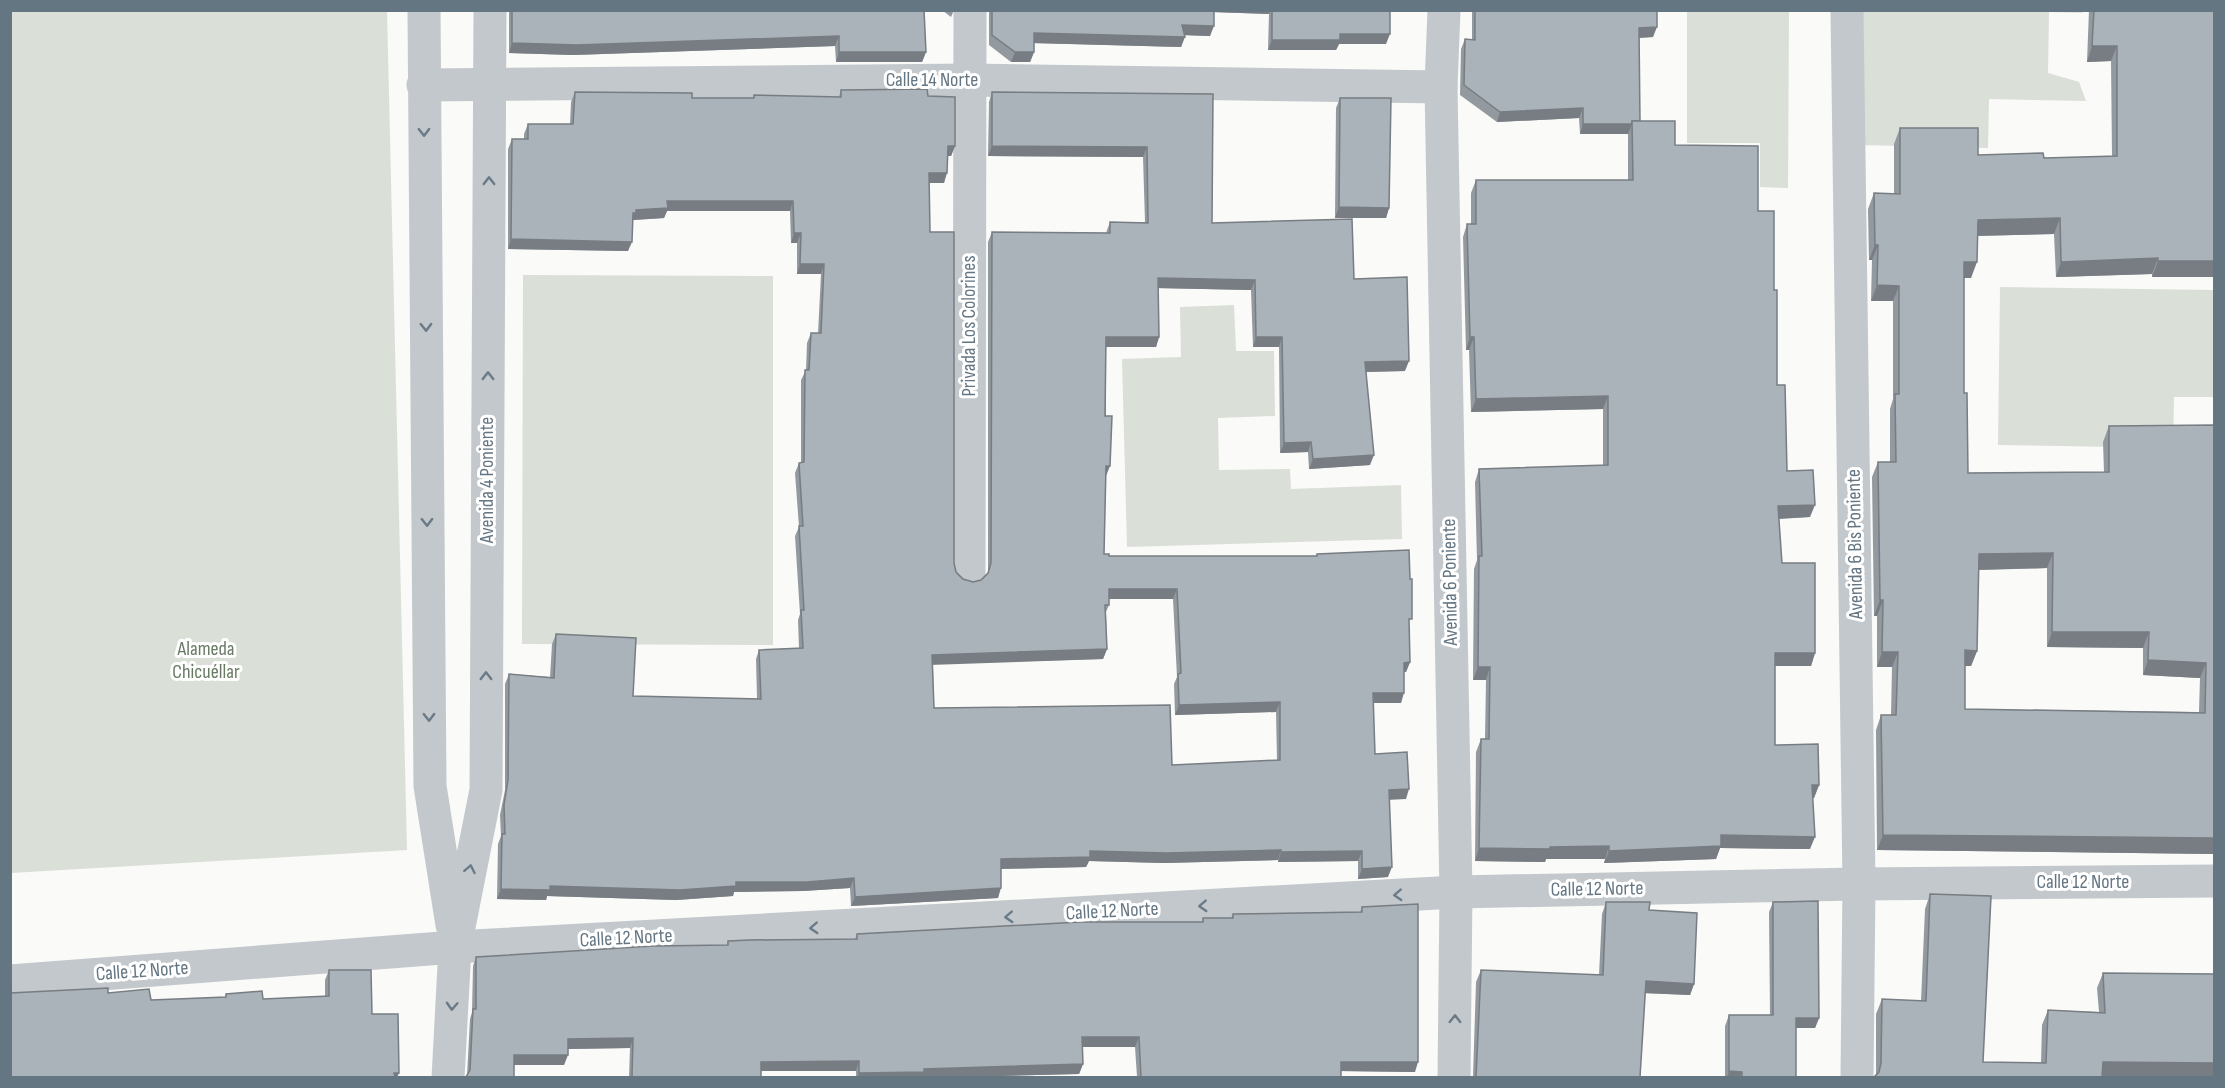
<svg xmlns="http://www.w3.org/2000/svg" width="2225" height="1088" viewBox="0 0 2225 1088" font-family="'Sofia Sans Condensed',sans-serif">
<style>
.green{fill:#dadfd7}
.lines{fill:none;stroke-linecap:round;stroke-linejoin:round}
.minor{stroke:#c3c8cc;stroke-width:33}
.wall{fill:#929a9f;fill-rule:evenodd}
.shaded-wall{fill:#777d82}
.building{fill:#aab3b9;stroke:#777d82;stroke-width:1.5;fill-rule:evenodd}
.oneway{stroke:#6a7a87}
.labels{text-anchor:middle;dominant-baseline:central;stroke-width:6;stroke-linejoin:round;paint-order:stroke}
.street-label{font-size:20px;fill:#657683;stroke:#fff}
.park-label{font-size:20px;fill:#687a64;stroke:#fff}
</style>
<rect width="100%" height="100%" fill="#fafaf8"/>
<g class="green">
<polygon points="11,10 387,11 407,850 11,873"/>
<polygon points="1687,11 1789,11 1788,188 1760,187 1760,143 1687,143"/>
<polygon points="1861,11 2083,11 2082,13 2049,12 2048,73 2079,82 2086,101 1989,99 1988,148 1858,145"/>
<polygon points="523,275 773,276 773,645 522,644"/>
<polygon points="2000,287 2214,290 2214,397 2174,397 2173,448 1998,445"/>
<polygon points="1234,305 1236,351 1274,351 1275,416 1218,418 1219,470 1290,469 1291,489 1401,485 1402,539 1127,547 1122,359 1181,357 1180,307"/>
</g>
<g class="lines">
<g class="minor">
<polyline points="424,10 430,786 452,925"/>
<polyline points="1444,10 1441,87 1456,892 1454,1078"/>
<polyline points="1847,10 1859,884 1857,1078"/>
<polyline points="423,85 970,80 1441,87"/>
<polyline points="969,573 970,10"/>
<polyline points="10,981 455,947 1456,892 1859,884 2214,881"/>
<polyline points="448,1078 455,947 486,790 490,10"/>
</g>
</g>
<g class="wall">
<polygon points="509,10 924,10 926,52 922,62 836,62 835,46 573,55 509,53"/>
<polygon points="942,10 954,10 951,17"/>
<polygon points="989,10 1390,10 1386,44 1339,44 1336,50 1268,50 1269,14 1214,12 1210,36 1185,35 1181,47 1034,43 1034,52 1030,62 1011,62 989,45"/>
<polygon points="1472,10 1657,10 1653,37 1639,38 1640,121 1675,145 1758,211 1774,290 1777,385 1787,471 1810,517 1779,519 1782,563 1815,653 1811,666 1775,666 1775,745 1819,785 1814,798 1813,798 1810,849 1720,848 1716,859 1604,863 1605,859 1546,859 1545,862 1475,861 1476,752 1481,739 1485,739 1486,680 1473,680 1474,569 1477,560 1475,482 1479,469 1603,465 1603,409 1471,412 1469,350 1466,350 1463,237 1467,224 1471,224 1471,193 1476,180 1628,180 1628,134 1580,134 1579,118 1497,122 1460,95 1461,49 1465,39 1472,39"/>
<path d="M2089,10H2214V277H2152V274L2056,277L2054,234L1977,236L1971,278H1964V393L1968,473L2104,472L2103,442L2109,426L2214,425V854L1877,850L1876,730L1881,715H1891L1892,667H1877V616H1874L1872,477L1878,462H1890V409L1893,399V301H1871L1872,260H1869L1868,209L1874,193L1894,194V144L1900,128L1978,155L2044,158L2112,156L2111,61L2087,62ZM2047,568V647L2143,648V675L2200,678L2199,712L1965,709V666H1971L1977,651L1978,570Z"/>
<path d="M841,90L928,96L955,146L951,156H948L944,183H929L930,232L954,563L956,572L963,579L973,582L981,580L988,573V242L992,232L1106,233L1110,222H1145L1143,157L988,156L989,102L992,92L1213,94L1212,223L1354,279L1405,371L1366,372L1370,465L1309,469L1308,452L1280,453L1279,347H1253L1251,290L1158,288L1159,337L1156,347H1106V476L1104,554L1109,556H1316L1317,554L1409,628L1410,662L1406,672H1404L1401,703H1373L1375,754L1406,799H1390L1388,877L1358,879V861L1278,862V860L1164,863L1089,861L1086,867L1001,869L998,898L851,906L850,888L803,891L734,892L733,896L676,900L547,896L546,900L497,899L498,844L501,836L500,815L505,790V684L509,674L550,677L552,644L556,634L633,696L757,699L756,659L759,650L799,648L798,620L800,614L795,536L799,527L795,473L799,463H801V380L806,370L807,343L811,333H818L821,274H797V243H791L790,211H667L664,218L633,220L628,251L508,249V149L512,139H524V134L528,124H570L571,102L575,92L692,98H753L754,95L839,97ZM1109,599H1173L1177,677L1174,684L1175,715L1276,712L1277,760L1172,765L934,708L933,664L1103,659L1107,649L1106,612L1109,605Z"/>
<polygon points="1340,98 1389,208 1386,218 1335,218 1336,108"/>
<polygon points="1930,894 1983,1062 2041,1063 2042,1025 2048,1010 2099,1012 2097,988 2103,973 2214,974 2103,1077 1876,1075 1876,1014 1882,999 1921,1001 1925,909"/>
<polygon points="1606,902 1649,910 1694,984 1690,995 1645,993 1640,1077 1473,1077 1476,982 1481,970 1599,975 1602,914"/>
<polygon points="1773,902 1819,1018 1815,1028 1796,1028 1796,1077 1725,1077 1725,1026 1729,1015 1770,1015 1769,912"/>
<polygon points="1362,907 1415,1072 1341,1071 1341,1077 1137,1077 1135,1047 1082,1047 1083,1064 1079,1074 961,1077 856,1077 856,1071 761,1071 761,1077 629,1077 630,1048 568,1049 564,1065 514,1065 467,1076 470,1019 472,1012 473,966 476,957 727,945 728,941 855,939 857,934 1202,922 1203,918 1231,918 1233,914 1360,912"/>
<polygon points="329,970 372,1014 399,1073 397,1077 10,1077 108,993 151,1000 225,997 226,994 263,999 325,996 325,980"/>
</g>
<g class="shaded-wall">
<polygon points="1211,10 1270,10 1269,14 1211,12"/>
<polygon points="1182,25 1214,26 1210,36 1179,35"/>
<polygon points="1657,27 1653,37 1635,38 1639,28"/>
<polygon points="1034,33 1185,37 1181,47 1030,43"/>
<polygon points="1340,34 1390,34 1386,44 1339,44 1336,50 1268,50 1272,40"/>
<polygon points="839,36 835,46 573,55 509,53 512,43"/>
<polygon points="2092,46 2117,46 2111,61 2087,62"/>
<polygon points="839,52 926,52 922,62 836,62"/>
<polygon points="1015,52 1034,52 1030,62 1011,62"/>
<polygon points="1583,108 1579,118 1497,122 1500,112"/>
<polygon points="1583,124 1632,124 1628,134 1580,134"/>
<polygon points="948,146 955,146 951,156 944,156"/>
<polygon points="992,146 1147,147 1143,157 988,156"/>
<polygon points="929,173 947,173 944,183 926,183"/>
<polygon points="667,201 793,201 790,211 667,211 664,218 633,220 632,223 633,213 636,210"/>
<polygon points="1339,207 1389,208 1386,218 1335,218"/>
<polygon points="2060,218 2054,234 1972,236 1978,220"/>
<polygon points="794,233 801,233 797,243 791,243"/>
<polygon points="511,239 632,242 628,251 508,249"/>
<polygon points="1875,245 1878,245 1872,260 1869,260"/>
<polygon points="2158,258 2152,274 2056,277 2061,262"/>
<polygon points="2158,261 2214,261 2214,277 2152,277"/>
<polygon points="1964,262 1977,262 1971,278 1959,278"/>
<polygon points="800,264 824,264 821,274 797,274"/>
<polygon points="1158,278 1255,280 1251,290 1154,288"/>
<polygon points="1877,285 1899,286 1893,301 1871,301"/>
<polygon points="1106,337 1159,337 1156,347 1102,347"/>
<polygon points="1256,337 1282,337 1279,347 1253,347"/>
<polygon points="1470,337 1474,337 1469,350 1466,350"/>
<polygon points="1409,361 1405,371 1361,372 1365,362"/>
<polygon points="1608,396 1603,409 1471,412 1476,399"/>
<polygon points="1311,442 1308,452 1280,453 1284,443"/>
<polygon points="1374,455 1370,465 1309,469 1313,459"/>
<polygon points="1106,466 1110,466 1106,476 1102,476"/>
<polygon points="1815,505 1810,517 1773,519 1778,506"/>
<polygon points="2053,553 2047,568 1973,570 1979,554"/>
<polygon points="1109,589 1177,589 1173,599 1105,599"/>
<polygon points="1880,600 1883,600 1877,616 1874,616"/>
<polygon points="2052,632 2149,632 2143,648 2047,647"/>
<polygon points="1107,649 1103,659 929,665 932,655"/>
<polygon points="1965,650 1977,651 1971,666 1960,666"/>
<polygon points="1882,652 1898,652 1892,667 1877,667"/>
<polygon points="1775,653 1815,653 1811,666 1771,666"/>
<polygon points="2148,660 2206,663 2200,678 2143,675"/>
<polygon points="1410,662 1406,672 1400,672 1404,663"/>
<polygon points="1478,667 1490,667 1486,680 1473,680"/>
<polygon points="1373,693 1404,693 1401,703 1369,703"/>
<polygon points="1280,702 1276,712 1175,715 1179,705"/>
<polygon points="1812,785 1819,785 1814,798 1807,798"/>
<polygon points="1409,789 1406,799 1386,800 1389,790"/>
<polygon points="1721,835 1815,837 1810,849 1720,848 1716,859 1604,863 1609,851"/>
<polygon points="1883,835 2214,838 2214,854 1877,850"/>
<polygon points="1609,846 1605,859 1546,859 1545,862 1475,861 1479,848"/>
<polygon points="1281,850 1278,860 1164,863 1089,861 1086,867 998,869 1001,859 1090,851"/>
<polygon points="1362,851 1358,861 1278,862 1281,852"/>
<polygon points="1392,867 1388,877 1358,879 1362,869"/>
<polygon points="854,878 850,888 803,891 734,892 733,896 676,900 547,896 546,900 497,899 501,889 550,886"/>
<polygon points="1001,888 998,898 851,906 855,897"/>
<polygon points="1646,981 1694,984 1690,995 1642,993"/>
<polygon points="1796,1018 1819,1018 1815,1028 1792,1028"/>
<polygon points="1082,1037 1139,1037 1135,1047 1079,1047"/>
<polygon points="633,1038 630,1048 565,1049 568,1039"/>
<polygon points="514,1055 568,1055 564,1065 510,1065"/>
<polygon points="859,1061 856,1071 757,1071 761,1062"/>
<polygon points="1341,1062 1418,1062 1415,1072 1337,1071"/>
<polygon points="2103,1062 2214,1063 2214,1077 2098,1077"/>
<polygon points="1083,1064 1079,1074 961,1077 857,1077 859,1073 924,1069"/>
<polygon points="1729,1071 1742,1072 1740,1077 1727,1077"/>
<polygon points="394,1073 399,1073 397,1077 393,1077"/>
</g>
<g class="building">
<polygon points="512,10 924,10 926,52 839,52 839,36 577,45 512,43"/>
<polygon points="992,10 1214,10 1214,26 1182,25 1185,37 1034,33 1034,52 1015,52 992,35"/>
<polygon points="1272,10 1390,10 1390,34 1340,34 1340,40 1272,40"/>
<polygon points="1475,10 1657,10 1657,27 1639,28 1640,121 1632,121 1632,124 1583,124 1583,108 1500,112 1464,85 1465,39 1475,40"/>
<path d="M2094,10H2214V261H2158V258L2061,262L2060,218L1978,220L1977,262H1964V393H1967L1968,473L2109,472V426L2214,425V838L1883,835L1881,715H1896L1898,652H1882L1883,600H1880L1878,462H1896L1895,394H1899V286L1877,285L1878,245H1875L1874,193L1900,194V128H1978V155L2043,153L2044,158L2117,156V46H2092ZM2053,553L2052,632H2149L2148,660L2206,663L2205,713L1965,709V650L1977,651L1979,554Z"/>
<path d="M927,89L928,96L955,97V146H948L947,173H929L930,232H954V563L956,572L963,579L973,582L981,580L988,573L991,563L992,232L1110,233V222L1148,223L1147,147L992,146V92L1213,94L1212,223L1352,219L1354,279L1407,277L1409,361L1365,362L1374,455L1313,459L1311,442L1284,443L1282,337H1256L1255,280L1158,278L1159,337H1106L1105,416H1112L1110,466H1106L1104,554H1109V556H1317V554L1409,550L1410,579H1412V619H1409L1410,662L1404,663V693H1373L1375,754L1407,752L1409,789L1389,790L1392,867L1362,869V851L1281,852V850L1167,853L1090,851V857L1001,859V888L855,897L854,878L807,882H736V886L680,890L550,886V890L501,889L502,834H505L504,805L508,780L509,674L554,678L556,634L636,638L633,696L761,699L759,650L803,648L801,610H804L799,526H803L799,463L804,462L805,370H809L811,333H821L824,264H800L801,233H794L793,201H667L668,208L636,210V213H633L632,242L511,239L512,139H528V124H573L575,92L692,93V98H754V95L841,97V90ZM1109,589H1177L1181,673L1178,674L1179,705L1280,702V760L1172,765L1170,705L934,708L932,655L1107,649L1105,605H1109Z"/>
<polygon points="1340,98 1391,98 1389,208 1339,207"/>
<polygon points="1632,121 1675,121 1675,145 1758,146 1758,211 1774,211 1774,290 1777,290 1777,385 1785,385 1787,471 1813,470 1815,505 1778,506 1782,563 1815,563 1815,653 1775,653 1775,745 1818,744 1819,785 1812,785 1815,837 1721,835 1721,846 1609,851 1609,846 1550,847 1550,849 1479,848 1481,739 1489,739 1490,667 1478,667 1479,556 1482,556 1479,469 1608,465 1608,396 1476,399 1474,337 1470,337 1467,224 1476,224 1476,180 1633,180"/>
<polygon points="1930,894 1991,896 1983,1062 2046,1063 2048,1010 2105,1013 2103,973 2214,974 2214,1063 2103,1062 2102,1077 1874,1077 1879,1072 1881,1063 1882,999 1926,1001"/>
<polygon points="1818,901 1819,1018 1796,1018 1796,1077 1742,1077 1742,1072 1729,1071 1729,1015 1773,1015 1773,902"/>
<polygon points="1606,902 1650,902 1649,910 1697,913 1694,984 1646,981 1640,1077 1476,1077 1481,970 1603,975"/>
<polygon points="1418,904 1418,1062 1341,1062 1341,1077 1141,1077 1139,1037 1082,1037 1083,1064 924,1069 924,1072 859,1073 859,1061 761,1062 761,1077 632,1077 633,1038 568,1039 568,1055 514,1055 514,1077 466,1077 470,1070 473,1009 476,1009 476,957 653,946 728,945 728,941 750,940 857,939 857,934 1080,922 1203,922 1203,918 1233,918 1233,914 1362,912 1362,907"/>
<polygon points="329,970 371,970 372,1014 398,1014 399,1073 394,1073 395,1077 10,1077 10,993 108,988 108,993 149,989 151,1000 226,997 226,994 262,991 263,999 329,996"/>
</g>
<defs><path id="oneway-chevron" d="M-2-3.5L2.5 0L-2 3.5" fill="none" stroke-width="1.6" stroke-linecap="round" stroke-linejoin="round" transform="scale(1.5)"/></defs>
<g class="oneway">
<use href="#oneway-chevron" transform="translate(424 132) rotate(89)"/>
<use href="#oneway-chevron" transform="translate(489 181) rotate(-90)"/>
<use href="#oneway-chevron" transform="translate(426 327) rotate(89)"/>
<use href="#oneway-chevron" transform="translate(488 376) rotate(-90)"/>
<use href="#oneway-chevron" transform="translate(427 522) rotate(89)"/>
<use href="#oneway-chevron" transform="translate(486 676) rotate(-90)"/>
<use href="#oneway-chevron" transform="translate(429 717) rotate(89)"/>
<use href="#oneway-chevron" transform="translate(470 869) rotate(-79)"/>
<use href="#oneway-chevron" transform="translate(1398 895) rotate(177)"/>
<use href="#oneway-chevron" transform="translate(1203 906) rotate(177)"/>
<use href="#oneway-chevron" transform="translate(1009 917) rotate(177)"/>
<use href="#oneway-chevron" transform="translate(814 928) rotate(177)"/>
<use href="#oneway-chevron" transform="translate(452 1006) rotate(93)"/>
<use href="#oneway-chevron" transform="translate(1455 1019) rotate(-89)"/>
</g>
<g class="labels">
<g class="street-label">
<text x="932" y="80">Calle 14 Norte</text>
<text transform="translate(969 326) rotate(-90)">Privada Los Colorines</text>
<text transform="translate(487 480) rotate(-90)">Avenida 4 Poniente</text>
<text transform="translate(1855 544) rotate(-91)">Avenida 6 Bis Poniente</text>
<text transform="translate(1450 582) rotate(-91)">Avenida 6 Poniente</text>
<text x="2083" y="882">Calle 12 Norte</text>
<text transform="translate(1597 889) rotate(-1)">Calle 12 Norte</text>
<text transform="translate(1112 911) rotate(-3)">Calle 12 Norte</text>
<text transform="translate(626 938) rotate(-3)">Calle 12 Norte</text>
<text transform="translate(142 971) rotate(-4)">Calle 12 Norte</text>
</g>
<g class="park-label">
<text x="206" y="649">Alameda<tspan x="206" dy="23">Chicuéllar</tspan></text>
</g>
</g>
<rect width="2225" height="1088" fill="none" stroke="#657683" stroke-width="24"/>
</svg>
